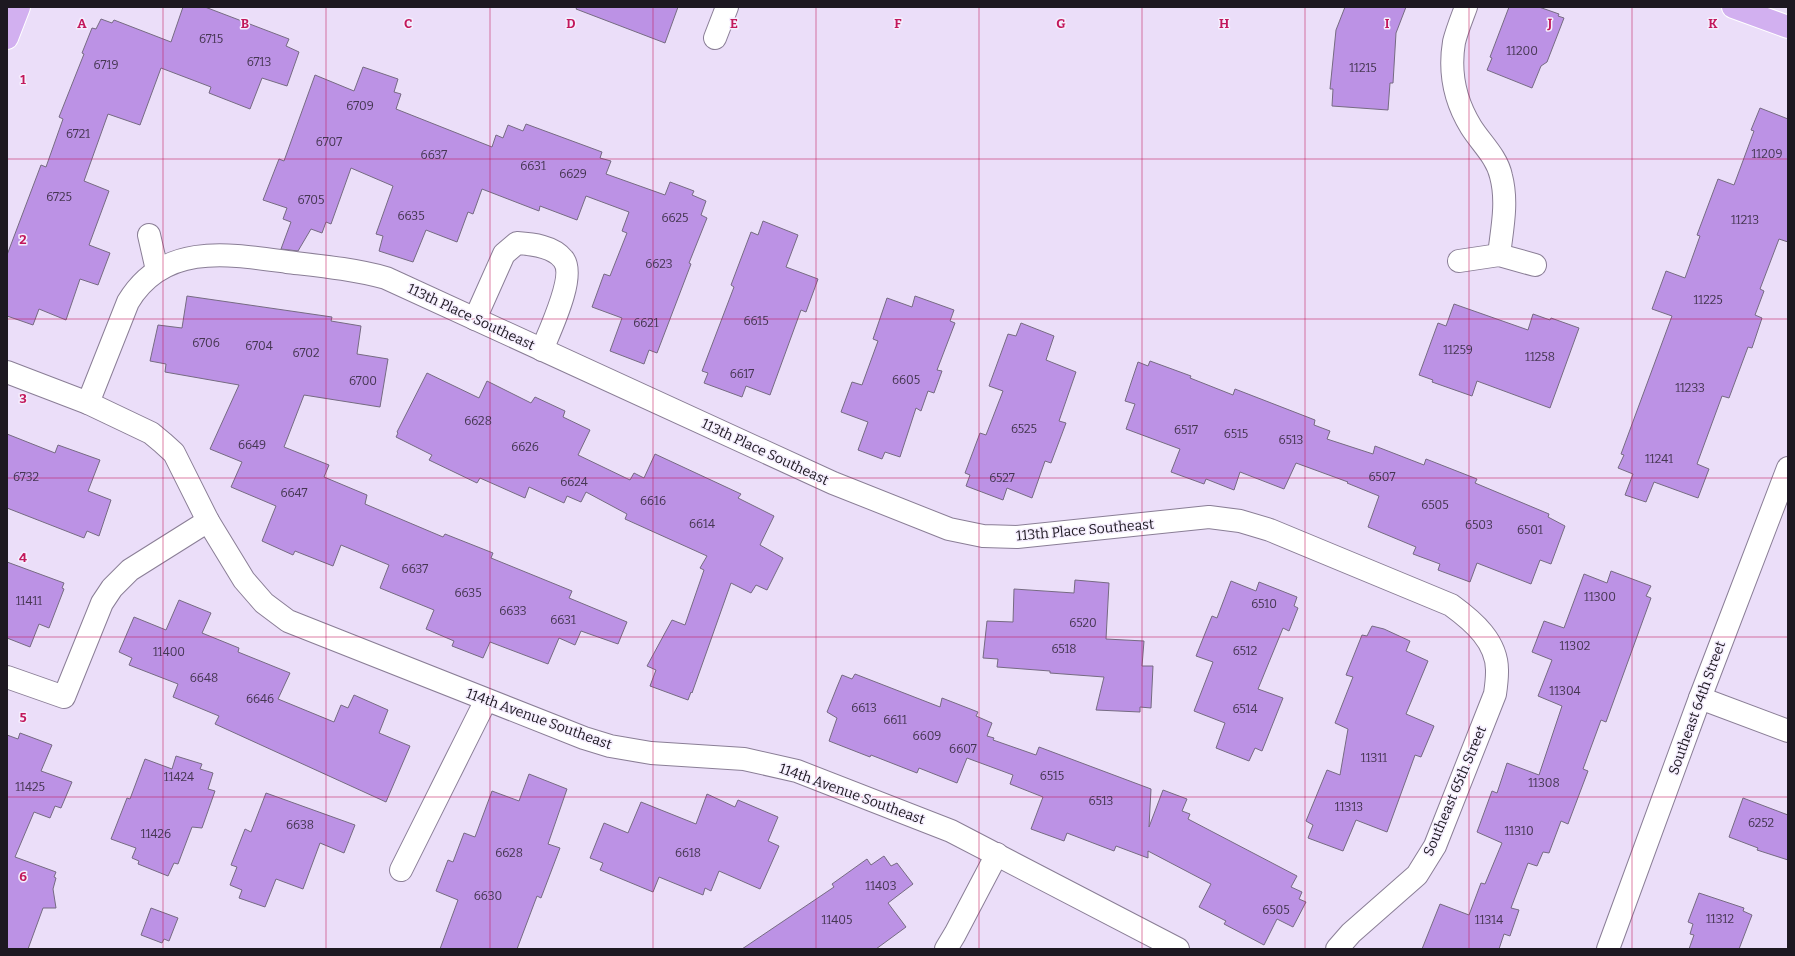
<svg xmlns="http://www.w3.org/2000/svg" width="1795" height="956" viewBox="0 0 1795 956" font-family="Bitter,serif">
<style>
.building{fill:#bc92e5;stroke:#766b82}
.lines{fill:none;stroke-linecap:round;stroke-linejoin:round}
.minor-casing{stroke:#8a7e96;stroke-width:24}
.major-casing{stroke:#fff;stroke-width:24}
.minor{stroke:#fff;stroke-width:22}
.major{stroke:#d2b0f0;stroke-width:22}
.grid{fill:none;stroke:#c2185b;stroke-width:1;stroke-opacity:0.55}
.labels{text-anchor:middle;dominant-baseline:central;stroke-width:3;stroke-linejoin:round;paint-order:stroke}
.number-label{font-size:12px;fill:#453652}
.street-label{font-size:14px;fill:#1d1821;stroke:#f5eefe}
.grid-label{font-size:13px;text-anchor:middle;font-weight:bold;fill:#c2185b;stroke:#f5eefe;stroke-width:3;stroke-linejoin:round;paint-order:stroke}
</style>
<rect width="100%" height="100%" fill="#ebdef9"/>
<g class="building">
<polygon points="183,7 205,7 289,39 286,46 299,52 287,86 262,78 250,109 209,93 211,87 161,68 140,125 108,114 84,181 109,191 89,245 110,253 98,285 80,279 66,320 39,309 33,325 7,316 7,255 41,165 46,167 63,119 59,117 84,54 82,53 92,28 96,29 101,19 112,23 114,20 171,42"/>
<polygon points="577,7 678,7 665,43 576,9"/>
<polygon points="1345,7 1406,7 1396,33 1393,83 1390,83 1388,110 1332,106 1333,89 1330,89 1336,30"/>
<polygon points="1509,7 1539,7 1559,14 1558,16 1564,18 1547,62 1541,66 1532,88 1487,70 1492,58 1490,57"/>
<polygon points="363,67 398,79 394,92 401,94 396,109 492,147 496,135 503,138 508,125 523,131 526,124 602,152 600,158 611,161 606,174 665,195 670,182 694,191 692,195 706,201 701,215 707,218 689,263 691,264 657,353 649,350 644,364 610,351 622,318 592,307 604,274 610,276 627,233 622,231 629,212 586,196 577,220 540,206 539,211 482,189 473,214 468,212 457,242 426,230 413,262 379,251 383,236 376,234 393,186 351,168 331,224 326,222 322,233 311,229 298,251 281,249 291,222 283,219 287,208 263,200 279,159 284,161 315,75 354,91"/>
<polygon points="1760,108 1788,119 1788,242 1779,239 1760,289 1764,291 1755,315 1762,318 1752,348 1748,347 1729,398 1722,396 1697,464 1709,469 1698,498 1654,482 1646,502 1625,495 1633,474 1618,468 1624,455 1621,454 1672,316 1652,309 1666,271 1685,278 1700,236 1697,235 1718,179 1734,185 1754,131 1751,130"/>
<polygon points="763,221 798,235 786,267 818,279 806,312 801,310 770,395 746,386 742,397 704,383 708,373 702,371 734,287 731,285 751,232 758,235"/>
<polygon points="187,296 332,317 331,321 361,326 357,354 388,359 380,407 304,395 284,447 329,465 324,477 367,495 365,504 443,537 445,534 493,553 491,558 572,591 569,598 627,622 618,644 581,631 575,645 559,638 548,664 490,642 483,658 452,646 454,641 426,629 434,610 380,588 389,565 341,545 333,566 295,551 293,555 262,541 276,506 231,487 242,462 210,449 239,385 165,372 166,364 150,361 158,325 182,328"/>
<polygon points="915,296 954,310 950,321 955,323 937,370 942,371 934,393 928,391 921,411 916,408 900,457 885,452 882,459 858,450 868,422 841,412 852,382 862,385 878,341 873,339 887,298 912,307"/>
<polygon points="1454,304 1528,330 1533,314 1550,320 1551,318 1579,328 1550,408 1477,381 1472,396 1432,382 1433,380 1419,375 1438,323 1446,326"/>
<polygon points="1021,323 1054,336 1046,360 1076,372 1059,421 1066,423 1051,463 1045,461 1032,498 1007,488 1003,500 966,486 970,475 965,473 980,433 986,435 1003,391 989,386 1008,334 1016,336"/>
<polygon points="1150,361 1191,376 1190,378 1233,395 1235,389 1315,420 1314,425 1330,431 1327,439 1373,454 1375,446 1424,465 1426,459 1477,479 1475,483 1549,514 1548,517 1565,526 1551,564 1540,560 1531,584 1477,563 1470,582 1438,570 1440,564 1413,554 1416,547 1368,527 1379,496 1347,483 1348,482 1296,463 1284,489 1240,472 1234,490 1206,479 1204,484 1171,472 1180,449 1126,429 1135,404 1125,401 1138,362 1148,366"/>
<polygon points="427,373 479,398 487,381 531,403 535,397 565,411 563,417 590,430 578,455 630,480 634,473 644,478 655,454 741,494 738,498 774,516 760,545 783,558 767,590 756,585 751,593 731,583 692,693 691,692 688,700 650,686 656,670 647,666 672,620 685,625 704,570 700,568 707,556 625,519 627,514 586,492 581,502 567,496 564,503 529,487 525,498 480,478 477,483 429,460 432,455 396,437 398,433 397,432"/>
<polygon points="7,434 55,453 58,445 100,460 88,491 111,500 99,536 87,531 84,538 7,508"/>
<polygon points="7,562 64,583 62,588 64,589 49,628 39,624 30,647 7,638"/>
<polygon points="1611,571 1651,586 1646,596 1651,598 1606,722 1601,720 1583,769 1588,771 1568,824 1561,821 1549,853 1543,852 1537,866 1528,863 1511,908 1519,910 1510,936 1504,934 1499,949 1422,949 1440,904 1469,915 1481,883 1485,884 1502,843 1477,832 1492,791 1497,793 1507,763 1539,775 1562,706 1538,696 1552,660 1532,652 1544,621 1564,628 1584,574 1607,583"/>
<polygon points="1075,580 1109,583 1106,639 1144,641 1142,666 1153,666 1151,708 1140,707 1140,712 1096,710 1104,677 1050,673 1050,671 997,667 998,659 983,658 987,621 1013,622 1014,589 1074,593"/>
<polygon points="1231,581 1256,591 1259,582 1297,597 1294,606 1298,608 1289,631 1283,628 1258,689 1283,698 1262,751 1255,748 1249,761 1216,748 1225,723 1194,711 1213,662 1196,656 1212,616 1217,618"/>
<polygon points="179,600 211,613 202,633 239,648 238,652 290,673 278,699 334,722 341,705 348,708 354,695 388,710 379,733 410,746 386,802 215,724 219,716 173,697 178,684 129,665 132,658 119,652 134,617 166,630"/>
<polygon points="1372,626 1384,629 1410,641 1406,651 1428,661 1406,714 1434,726 1421,757 1415,755 1387,832 1356,820 1343,851 1308,838 1313,825 1306,821 1327,770 1340,775 1348,729 1335,723 1353,677 1346,675 1362,635 1367,636"/>
<polygon points="855,674 940,707 942,698 978,712 976,716 992,723 987,736 994,738 993,740 1036,755 1039,747 1151,789 1149,827 1163,790 1187,799 1182,811 1190,814 1188,819 1297,876 1291,887 1302,892 1299,899 1306,902 1293,927 1277,919 1264,945 1224,924 1226,921 1199,907 1211,884 1148,851 1148,858 1116,846 1114,851 1067,833 1064,841 1031,829 1043,797 1010,784 1013,775 967,758 957,783 919,768 917,773 871,755 870,757 829,741 837,718 827,712 837,687 842,675 852,679"/>
<polygon points="20,733 52,745 41,771 72,782 61,808 55,806 50,818 34,812 15,857 56,872 54,877 56,878 53,889 56,908 43,908 28,949 7,949 7,735 18,739"/>
<polygon points="176,756 202,764 200,769 213,773 208,789 215,791 202,828 192,827 178,864 174,863 168,876 138,864 139,861 132,858 136,848 111,839 127,798 130,799 145,759 172,769"/>
<polygon points="529,774 567,789 548,844 560,848 541,898 537,896 517,949 440,949 458,900 436,891 448,860 453,862 464,833 475,837 492,791 519,801"/>
<polygon points="266,793 355,825 344,853 320,843 303,889 276,879 265,907 239,898 242,890 230,885 237,867 231,865 245,829 251,832"/>
<polygon points="707,794 735,807 738,800 778,817 768,841 779,846 760,889 719,871 711,891 705,888 703,895 659,877 653,892 600,870 603,863 590,858 604,823 628,833 641,802 696,824"/>
<polygon points="1743,798 1788,815 1788,860 1757,850 1758,848 1729,837"/>
<polygon points="884,856 891,866 897,863 913,884 888,903 906,927 876,949 742,949 834,887 832,884 867,859 871,865"/>
<polygon points="1699,893 1744,908 1743,911 1752,915 1739,949 1689,949 1694,935 1690,934 1693,924 1688,922"/>
<polygon points="151,908 178,918 169,941 164,939 162,943 141,935"/>
</g>
<g class="lines">
<g class="minor-casing">
<g id="minor">
<path d="M1466,7C1462,18 1457,30 1454,42C1449,72 1455,101 1471,127C1481,143 1497,157 1501,176C1508,202 1502,229 1499,255"/>
<polyline points="715,38 727,7"/>
<polyline points="149,235 157,270"/>
<polyline points="1459,261 1499,255 1535,265"/>
<path d="M475,319L504,254L517,243C532,244 553,246 563,259C577,275 549,332 542,350"/>
<polyline points="7,372 88,403 151,433 163,443 174,453 208,521 244,580 264,603 288,621 584,738 610,746 651,753 744,759 797,771 951,831 1178,949"/>
<path d="M88,403L128,302C164,242 229,254 287,262C321,266 353,269 386,278L833,483L949,529L983,536L1017,537L1209,517L1240,521L1270,530L1451,605C1473,621 1498,642 1497,672C1497,679 1496,687 1495,694L1435,846L1417,875L1351,933L1337,949"/>
<polyline points="7,677 64,697 102,603 112,588 130,570 208,521"/>
<polyline points="1700,698 1788,731"/>
<polyline points="401,870 486,700"/>
<polyline points="946,949 955,934 997,854"/>
<polyline points="1608,949 1700,698 1788,468"/>
</g>
</g>
<g class="major-casing">
<g id="major">
<polyline points="1733,7 1788,27"/>
<polyline points="7,38 19,7"/>
</g>
</g>
<use href="#minor" class="minor"/>
<use href="#major" class="major"/>
</g>
<path class="grid" d="M163,7V949M326,7V949M490,7V949M653,7V949M816,7V949M979,7V949M1142,7V949M1305,7V949M1469,7V949M1632,7V949M7,159H1788M7,319H1788M7,478H1788M7,637H1788M7,797H1788"/>
<g class="labels">
<g class="number-label">
<text x="211" y="39">6715</text>
<text x="1522" y="51">11200</text>
<text x="259" y="62">6713</text>
<text x="106" y="65">6719</text>
<text x="1363" y="68">11215</text>
<text x="360" y="106">6709</text>
<text x="78" y="134">6721</text>
<text x="329" y="142">6707</text>
<text x="1767" y="154">11209</text>
<text x="434" y="155">6637</text>
<text x="533" y="166">6631</text>
<text x="573" y="174">6629</text>
<text x="59" y="197">6725</text>
<text x="311" y="200">6705</text>
<text x="411" y="216">6635</text>
<text x="675" y="218">6625</text>
<text x="1745" y="220">11213</text>
<text x="659" y="264">6623</text>
<text x="1708" y="300">11225</text>
<text x="756" y="321">6615</text>
<text x="646" y="323">6621</text>
<text x="206" y="343">6706</text>
<text x="259" y="346">6704</text>
<text x="1458" y="350">11259</text>
<text x="306" y="353">6702</text>
<text x="1540" y="357">11258</text>
<text x="742" y="374">6617</text>
<text x="906" y="380">6605</text>
<text x="363" y="381">6700</text>
<text x="1690" y="388">11233</text>
<text x="478" y="421">6628</text>
<text x="1024" y="429">6525</text>
<text x="1186" y="430">6517</text>
<text x="1236" y="434">6515</text>
<text x="1291" y="440">6513</text>
<text x="252" y="445">6649</text>
<text x="525" y="447">6626</text>
<text x="1659" y="459">11241</text>
<text x="26" y="477">6732</text>
<text x="1382" y="477">6507</text>
<text x="1002" y="478">6527</text>
<text x="574" y="482">6624</text>
<text x="294" y="493">6647</text>
<text x="653" y="501">6616</text>
<text x="1435" y="505">6505</text>
<text x="702" y="524">6614</text>
<text x="1479" y="525">6503</text>
<text x="1530" y="530">6501</text>
<text x="415" y="569">6637</text>
<text x="468" y="593">6635</text>
<text x="1600" y="597">11300</text>
<text x="29" y="601">11411</text>
<text x="1264" y="604">6510</text>
<text x="513" y="611">6633</text>
<text x="563" y="620">6631</text>
<text x="1083" y="623">6520</text>
<text x="1575" y="646">11302</text>
<text x="1064" y="649">6518</text>
<text x="1245" y="651">6512</text>
<text x="169" y="652">11400</text>
<text x="204" y="678">6648</text>
<text x="1565" y="691">11304</text>
<text x="260" y="699">6646</text>
<text x="864" y="708">6613</text>
<text x="1245" y="709">6514</text>
<text x="895" y="720">6611</text>
<text x="927" y="736">6609</text>
<text x="963" y="749">6607</text>
<text x="1374" y="758">11311</text>
<text x="1052" y="776">6515</text>
<text x="179" y="777">11424</text>
<text x="1544" y="783">11308</text>
<text x="30" y="787">11425</text>
<text x="1101" y="801">6513</text>
<text x="1349" y="807">11313</text>
<text x="1761" y="823">6252</text>
<text x="300" y="825">6638</text>
<text x="1519" y="831">11310</text>
<text x="156" y="834">11426</text>
<text x="509" y="853">6628</text>
<text x="688" y="853">6618</text>
<text x="881" y="886">11403</text>
<text x="488" y="896">6630</text>
<text x="1276" y="910">6505</text>
<text x="1720" y="919">11312</text>
<text x="837" y="920">11405</text>
<text x="1489" y="920">11314</text>
</g>
<g class="street-label">
<text transform="translate(471 317) rotate(25)">113th Place Southeast</text>
<text transform="translate(765 452) rotate(25)">113th Place Southeast</text>
<text transform="translate(1085 530) rotate(-5)">113th Place Southeast</text>
<text transform="translate(1697 708) rotate(-70)">Southeast 64th Street</text>
<text transform="translate(539 719) rotate(20)">114th Avenue Southeast</text>
<text transform="translate(1455 791) rotate(-67)">Southeast 65th Street</text>
<text transform="translate(852 794) rotate(20)">114th Avenue Southeast</text>
</g>
</g>
<g class="grid-label">
<text x="82" y="28">A</text>
<text x="245" y="28">B</text>
<text x="408" y="28">C</text>
<text x="571" y="28">D</text>
<text x="734" y="28">E</text>
<text x="898" y="28">F</text>
<text x="1061" y="28">G</text>
<text x="1224" y="28">H</text>
<text x="1387" y="28">I</text>
<text x="1550" y="28">J</text>
<text x="1713" y="28">K</text>
<text x="23" y="84">1</text>
<text x="23" y="244">2</text>
<text x="23" y="403">3</text>
<text x="23" y="562">4</text>
<text x="23" y="722">5</text>
<text x="23" y="881">6</text>
</g>
<rect width="1795" height="956" fill="none" stroke="#1d1821" stroke-width="16"/>
</svg>
